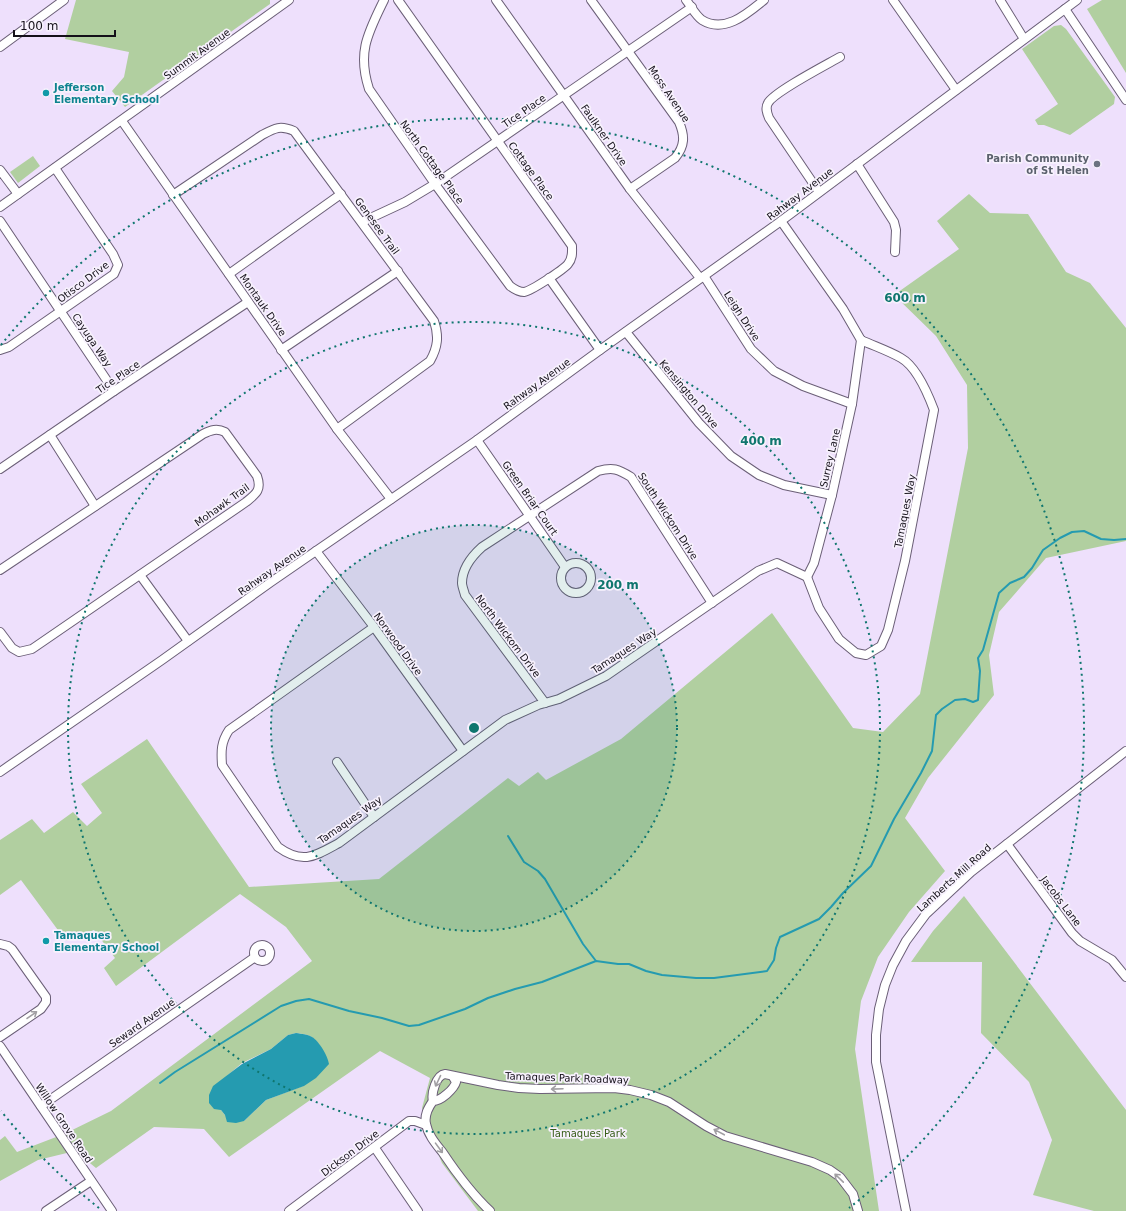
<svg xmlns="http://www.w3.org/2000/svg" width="1126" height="1211" viewBox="0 0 1126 1211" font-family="'DejaVu Sans',sans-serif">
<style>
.green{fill:#b1cfa0;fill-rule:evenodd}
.water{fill:#259bb0}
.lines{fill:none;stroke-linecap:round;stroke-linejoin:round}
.stream{stroke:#259bb0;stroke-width:2}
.minor-casing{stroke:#6b5f77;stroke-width:10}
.minor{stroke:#fff;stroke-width:8}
.oneway{stroke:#a19fa3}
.ring{fill:none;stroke:#0f766e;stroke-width:2;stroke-dasharray:2 4}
.culture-dot{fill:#0f9aa8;stroke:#f7f1fd;stroke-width:1.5}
.worship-dot{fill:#6b7280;stroke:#f7f1fd;stroke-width:1.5}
.labels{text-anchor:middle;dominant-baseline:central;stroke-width:3.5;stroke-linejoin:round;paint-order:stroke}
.street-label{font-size:10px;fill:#141019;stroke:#f7f1fd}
.culture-label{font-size:10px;font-weight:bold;fill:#0d838f;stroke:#f7f1fd;text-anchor:start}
.worship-label{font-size:10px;font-weight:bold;fill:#5b616d;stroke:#f7f1fd;text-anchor:end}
.park-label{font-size:10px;fill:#375d18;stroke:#f7f1fd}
.centre{fill:#0f766e;stroke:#f7f1fd;stroke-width:2}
.ring-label{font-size:12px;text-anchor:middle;font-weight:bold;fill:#0f766e;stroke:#f7f1fd;stroke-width:3.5;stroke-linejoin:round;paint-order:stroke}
</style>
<rect width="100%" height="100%" fill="#eee0fc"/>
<g class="green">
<polygon points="76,0 270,0 270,4 125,107 112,91 124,77 129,52 65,39"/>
<polygon points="1102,0 1126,0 1126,73 1087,9"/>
<polygon points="1061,25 1066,29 1115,97 1114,104 1070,135 1044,125 1038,125 1035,120 1058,104 1022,49 1054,26"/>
<polygon points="33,156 40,166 18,183 10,172"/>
<path d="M969,194L990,213L1028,214L1066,272L1090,283L1126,328V541L1046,558L999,612L989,655L994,695L928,778L905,818L945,871L909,912L878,957L861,1001L855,1049L879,1211H478L442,1163L426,1125L422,1108L430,1078L380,1051L229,1157L204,1129L154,1127L96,1168L75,1151L38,1160L0,1181V1140L5,1136L17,1152L64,1134L111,1111L312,961L286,927L240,894L116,986L104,968L115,958L94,930L66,941L21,880L0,895V840L32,819L44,833L73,812L87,826L102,813L81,784L147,739L249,887L379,879L508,778L519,786L538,772L546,780L621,739L772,613L853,728L883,732L920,694L968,448L967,385L936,336L894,295L959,249L937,221ZM296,1033C310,1035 312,1035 321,1047L303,1086L266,1100L244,1121L225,1115L221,1110L228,1075L242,1063L271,1049L288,1035Z"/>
<polygon points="964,896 1126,1110 1126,1211 1094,1211 1033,1195 1052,1140 1029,1082 981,1033 982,962 911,962 933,931"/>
</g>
<path class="water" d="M296,1033C302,1034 307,1034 312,1037C319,1041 328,1056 329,1064L316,1078L304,1086L266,1100L244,1121L236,1123L227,1122L225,1115L221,1110L214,1109L209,1103V1095L213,1086L242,1064L271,1049L288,1035Z"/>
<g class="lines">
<g class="stream">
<polyline points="508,836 524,862 538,871 545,879 583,944 596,961"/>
<polyline points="160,1083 175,1072 281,1006 296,1001 309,999 349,1011 382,1018 409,1026 419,1025 465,1009 488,998 515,989 542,982 596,961 618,964 629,964 646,971 662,975 696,978 714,978 767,971 774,960 776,948 780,937 819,919 831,907 843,893 871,866 894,819 921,773 932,751 936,715 942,709 955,700 965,699 973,702 978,700 980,671 978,658 983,650 999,593 1010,583 1024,577 1032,568 1043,550 1060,538 1072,532 1084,531 1101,539 1114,540 1126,539"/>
</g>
<g class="minor-casing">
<g id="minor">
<path d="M384,0C368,33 357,52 369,89L435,184L510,286C514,289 518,292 524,292C531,291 563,270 568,264C573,258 572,252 572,246L398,0"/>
<polyline points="496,0 630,189 700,278"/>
<path d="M591,0L679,122C685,136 685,146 675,158L630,189"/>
<path d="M686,0C691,6 695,15 702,20C725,34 748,13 764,0"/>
<polyline points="893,0 956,90"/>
<polyline points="1000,0 1024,39"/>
<polyline points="1065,9 1126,100"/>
<polyline points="0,47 64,0"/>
<polyline points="122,121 337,429 391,499"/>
<polyline points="857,164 894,222 896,230 895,252"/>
<polyline points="0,170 18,194"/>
<path d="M819,192L769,118C767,113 765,108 768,103C774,92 826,65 840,57"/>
<path d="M173,195L262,135C275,128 280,125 294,131L434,321C439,336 438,347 430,361L337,429"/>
<polyline points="0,207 289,0"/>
<polyline points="0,221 114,391"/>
<polyline points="781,221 843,309 861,340"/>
<polyline points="362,222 405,202 435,184 692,7"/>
<polyline points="229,274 341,194"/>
<polyline points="704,276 751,349 774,371 803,386 852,404"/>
<polyline points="549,278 600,350"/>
<polyline points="626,332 699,423 731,456 759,475 784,485 832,495"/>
<polyline points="0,350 9,347 114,274 118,265 113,254 55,168"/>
<polyline points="281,350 398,271"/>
<polyline points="50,435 95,506"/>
<polyline points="477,440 565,567"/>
<polyline points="0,469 114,391 248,302"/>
<polyline points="316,551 374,627 463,751"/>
<circle cx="576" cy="578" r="15"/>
<path d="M0,570L203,434C211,430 217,428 225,432L257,476C262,490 256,494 246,502L32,649L19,652L12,648L0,632"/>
<polyline points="140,575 188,641"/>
<polyline points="807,577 814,563 832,495 852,404 861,340"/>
<path d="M374,627L229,730C221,742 221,751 222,765L278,847C303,865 315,856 339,843L505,720L538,705L559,699L606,676L758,571L777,563L807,577L819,608L839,639L856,653L866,655L881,646L888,630L905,561L934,410C928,394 917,367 901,358C889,351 874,346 861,340"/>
<path d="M545,703L465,595C464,591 462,586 462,583C462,568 472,556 482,547L598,471C613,467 618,469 631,477L712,603"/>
<polyline points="337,762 374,817"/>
<polyline points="0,772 162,660 271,582 477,440 600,350 781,221 1077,0"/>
<polyline points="1007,844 1072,933 1080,941 1112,960 1126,977"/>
<polyline points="0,944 8,946 12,949 46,997 46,1002 41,1009 0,1037"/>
<circle cx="262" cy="953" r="8"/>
<polyline points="0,1046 112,1211"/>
<path d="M453,1077L456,1082C454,1089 441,1101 433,1101C428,1108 424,1115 426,1124C428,1135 436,1144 443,1153C457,1174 472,1194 490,1211"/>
<path d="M433,1101C431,1094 436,1075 445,1074L498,1085L519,1088L540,1089L614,1088L630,1090L651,1095L669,1102L706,1126L725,1136L812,1162L830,1170L840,1177L853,1194L858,1211"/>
<polyline points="41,1106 255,957"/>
<polyline points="375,1148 418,1211"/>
<polyline points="46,1211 91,1181"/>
<polyline points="289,1211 409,1121 415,1121 426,1125"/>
<polyline points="906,1211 876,1062 876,1035 879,1009 885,985 893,965 906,941 926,914 971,872 1126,751"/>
</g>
</g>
<use href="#minor" class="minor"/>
</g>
<defs><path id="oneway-shaft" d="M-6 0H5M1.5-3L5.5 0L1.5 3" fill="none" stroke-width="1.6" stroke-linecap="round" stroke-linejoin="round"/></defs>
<g class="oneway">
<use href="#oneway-shaft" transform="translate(32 1015) rotate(-35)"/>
<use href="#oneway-shaft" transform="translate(438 1081) rotate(115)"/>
<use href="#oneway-shaft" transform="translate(557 1089) rotate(178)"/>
<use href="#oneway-shaft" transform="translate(719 1132) rotate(-152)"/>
<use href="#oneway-shaft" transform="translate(439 1148) rotate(54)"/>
<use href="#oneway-shaft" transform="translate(839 1178) rotate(-136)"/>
</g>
<circle cx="474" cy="728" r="203" fill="#0f766e" fill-opacity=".12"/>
<g class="ring">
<circle cx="474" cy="728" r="203"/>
<circle cx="474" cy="728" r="406"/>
<path d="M99 1208A609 609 0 0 1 1 1111M1 345A609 609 0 1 1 849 1208"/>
</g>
<g class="culture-dot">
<circle cx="46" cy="93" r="4"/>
<circle cx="46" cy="941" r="4"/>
</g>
<circle class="worship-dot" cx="1097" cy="164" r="4"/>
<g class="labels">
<g class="street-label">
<text transform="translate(197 54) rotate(-36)">Summit Avenue</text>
<text transform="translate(669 94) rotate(56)">Moss Avenue</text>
<text transform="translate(524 111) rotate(-35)">Tice Place</text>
<text transform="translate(604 135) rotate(55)">Faulkner Drive</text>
<text transform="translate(432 162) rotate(54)">North Cottage Place</text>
<text transform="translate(531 171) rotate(54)">Cottage Place</text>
<text transform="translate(800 194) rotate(-37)">Rahway Avenue</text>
<text transform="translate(377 226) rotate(54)">Genesee Trail</text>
<text transform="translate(83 282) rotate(-37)">Otisco Drive</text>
<text transform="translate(263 305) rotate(55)">Montauk Drive</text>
<text transform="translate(742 316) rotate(57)">Leigh Drive</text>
<text transform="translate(92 340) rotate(56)">Cayuga Way</text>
<text transform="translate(118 377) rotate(-34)">Tice Place</text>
<text transform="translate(537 384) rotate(-36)">Rahway Avenue</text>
<text transform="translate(689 394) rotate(50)">Kensington Drive</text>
<text transform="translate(830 458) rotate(-77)">Surrey Lane</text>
<text transform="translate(530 498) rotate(55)">Green Briar Court</text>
<text transform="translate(222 505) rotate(-36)">Mohawk Trail</text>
<text transform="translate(905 511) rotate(-79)">Tamaques Way</text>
<text transform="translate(668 516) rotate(57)">South Wickom Drive</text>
<text transform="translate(272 570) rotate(-35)">Rahway Avenue</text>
<text transform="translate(508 636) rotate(53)">North Wickom Drive</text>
<text transform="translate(398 644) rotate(54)">Norwood Drive</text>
<text transform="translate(624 651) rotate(-33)">Tamaques Way</text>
<text transform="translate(350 820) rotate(-35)">Tamaques Way</text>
<text transform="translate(954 878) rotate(-42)">Lamberts Mill Road</text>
<text transform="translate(1061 901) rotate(53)">Jacobs Lane</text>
<text transform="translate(142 1023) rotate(-35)">Seward Avenue</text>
<text transform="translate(567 1078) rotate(2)">Tamaques Park Roadway</text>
<text transform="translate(64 1123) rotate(56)">Willow Grove Road</text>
<text transform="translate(350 1153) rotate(-37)">Dickson Drive</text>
</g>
<g class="culture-label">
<text x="54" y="87">Jefferson<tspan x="54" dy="12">Elementary School</tspan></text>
<text x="54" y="935">Tamaques<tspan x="54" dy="12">Elementary School</tspan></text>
</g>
<g class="worship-label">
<text x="1089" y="158">Parish Community<tspan x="1089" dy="12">of St Helen</tspan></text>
</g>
<g class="park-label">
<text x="588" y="1133">Tamaques Park</text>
</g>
</g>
<circle cx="474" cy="728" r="6" class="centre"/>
<g class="ring-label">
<text x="905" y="302">600 m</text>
<text x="761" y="445">400 m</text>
<text x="618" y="589">200 m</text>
</g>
<path d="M14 30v6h101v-6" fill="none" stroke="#141019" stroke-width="2"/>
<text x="20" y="30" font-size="12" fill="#141019" stroke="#f7f1fd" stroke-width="3" paint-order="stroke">100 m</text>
</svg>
